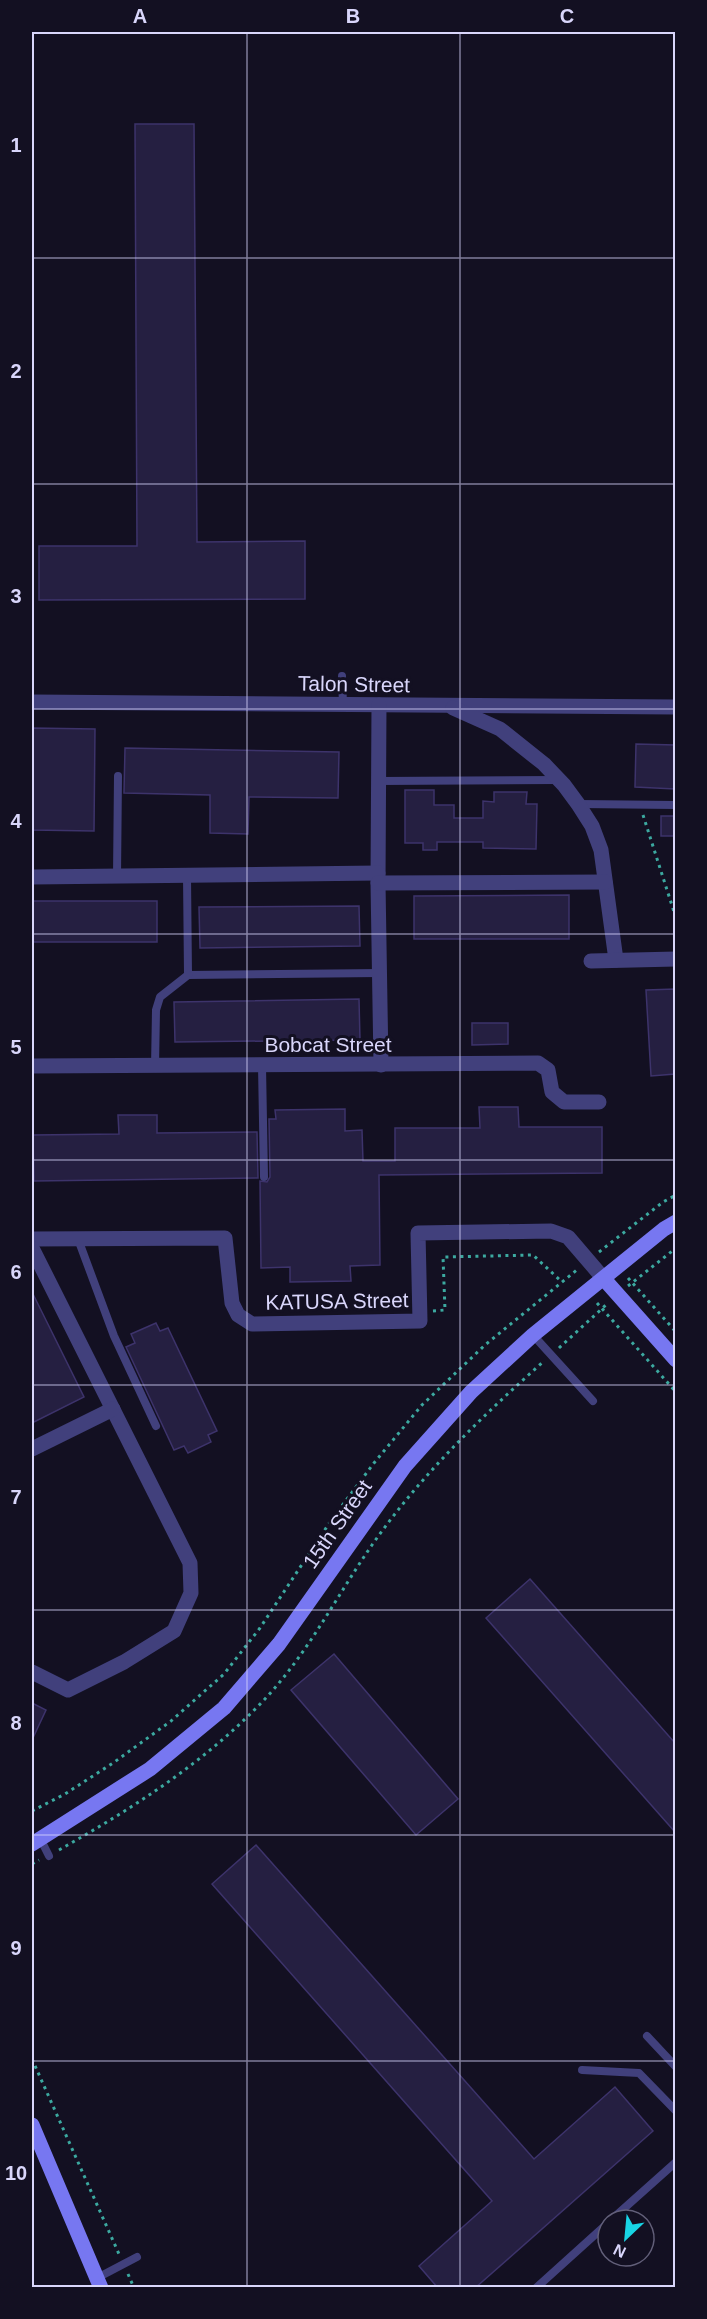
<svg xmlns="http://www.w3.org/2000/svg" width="707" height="2319" viewBox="0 0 707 2319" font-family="Arial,sans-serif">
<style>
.building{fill:#251f41;stroke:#3d336b;stroke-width:1.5}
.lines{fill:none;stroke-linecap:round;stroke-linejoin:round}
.path{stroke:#3ca9a0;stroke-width:3;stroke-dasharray:3 4.5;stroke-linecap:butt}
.lane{stroke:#41407c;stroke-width:8}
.street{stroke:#41407c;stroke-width:15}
.secondary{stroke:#7777f1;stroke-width:15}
.grid{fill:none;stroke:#d9d6fb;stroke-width:1.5;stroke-opacity:0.55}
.labels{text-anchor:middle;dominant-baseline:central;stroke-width:6;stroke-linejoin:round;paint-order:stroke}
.street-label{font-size:21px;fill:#d9d6fb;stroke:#131022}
.neatline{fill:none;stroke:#d9d6fb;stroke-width:2}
.grid-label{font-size:20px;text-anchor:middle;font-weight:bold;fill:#d9d6fb}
</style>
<rect width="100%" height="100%" fill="#131022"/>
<g class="building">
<polygon points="135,124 194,124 197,542 305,541 305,599 39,600 39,546 137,546"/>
<polygon points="32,728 95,729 94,831 32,830"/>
<polygon points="636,744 675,745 675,789 635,787"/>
<polygon points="125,748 339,752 338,798 249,797 248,834 210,833 210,795 124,793"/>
<polygon points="405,790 434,790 434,805 454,805 454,818 483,818 483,801 494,802 494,792 527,792 526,804 537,804 536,849 483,848 483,842 437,842 437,850 423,850 423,843 405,843"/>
<rect x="661" y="816" width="14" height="20"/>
<polygon points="569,895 569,939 414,939 414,896"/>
<rect x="32" y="901" width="125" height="41"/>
<polygon points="359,906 360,946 200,948 199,907"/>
<polygon points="675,989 675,1074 651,1076 646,990"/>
<polygon points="359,999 360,1040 175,1042 174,1002"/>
<polygon points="472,1023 508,1023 508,1044 472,1045"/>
<polygon points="479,1107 518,1107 519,1127 602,1127 602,1173 379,1175 380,1265 350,1266 351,1281 290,1282 290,1267 261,1268 260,1181 267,1182 270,1177 269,1119 276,1119 275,1110 345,1109 345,1131 362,1130 363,1161 395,1161 395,1128 480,1128"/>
<polygon points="118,1115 157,1115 157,1133 257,1132 258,1178 34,1181 33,1135 119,1134"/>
<polygon points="32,1292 84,1397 32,1423"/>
<polygon points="156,1323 160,1331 168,1328 217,1431 208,1435 211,1442 188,1453 184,1446 174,1450 126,1347 135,1343 131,1334"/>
<polygon points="530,1579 675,1743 675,1832 486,1618"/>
<polygon points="334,1654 458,1799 416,1835 291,1690"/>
<polygon points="32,1703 46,1710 32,1740"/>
<polygon points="256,1845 534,2159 615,2087 653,2131 475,2288 438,2288 419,2266 492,2201 212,1884"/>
</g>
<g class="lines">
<g class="path">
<polyline points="643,815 676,918"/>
<polyline points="599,1252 663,1202 676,1195"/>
<polyline points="628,1278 676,1332"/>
<polyline points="628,1286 676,1248"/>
<polyline points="597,1303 676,1392"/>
<polyline points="433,1311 445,1310 443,1257 533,1255 562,1282"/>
<polyline points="559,1348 607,1304"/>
<polyline points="32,1811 65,1794 113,1763 171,1721 224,1674 260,1628 332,1519 374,1463 422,1405 485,1345 578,1269"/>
<path d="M59,1850C133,1808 204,1763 263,1701C307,1655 336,1597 372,1545C420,1476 480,1418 543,1362"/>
<polyline points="32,1864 39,1860"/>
<polyline points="32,2059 119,2254"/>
<polyline points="128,2274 134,2288"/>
</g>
<g class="lane">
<polyline points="342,676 343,705"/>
<polyline points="379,781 558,780"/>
<polyline points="578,804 676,805"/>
<polyline points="117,876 118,776"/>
<polyline points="187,876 188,975 380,973"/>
<polyline points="262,1066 264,1177"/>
<polyline points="155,1067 156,1010 160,997 188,975"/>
<polyline points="78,1239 114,1336 156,1426"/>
<polyline points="533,1335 593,1401"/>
<polyline points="41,1840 49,1856"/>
<polyline points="647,2036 676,2067"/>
<polyline points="582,2070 639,2073 676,2111"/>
<polyline points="611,2220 676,2162"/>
<polyline points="97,2278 137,2257"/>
<polyline points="536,2288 608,2223"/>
</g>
<g class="street">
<polyline points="32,702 676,707"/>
<polyline points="379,705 378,883 381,1065"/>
<polyline points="453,708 500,729 544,764 564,785 578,804 592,826 601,850 616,960"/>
<polyline points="32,877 378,873"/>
<polyline points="378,883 605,882"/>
<polyline points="591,961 676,959"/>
<polyline points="32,1066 538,1063 548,1070 552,1092 564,1102 599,1102"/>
<polyline points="32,1239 225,1238 232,1303 238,1315 252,1324 420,1321 418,1233 551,1231 568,1237 604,1279"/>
<polyline points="32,1248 190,1563 191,1593 174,1631 124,1662 68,1690 32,1672"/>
<polyline points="32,1449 113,1409"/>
</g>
<g class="secondary">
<polyline points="604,1279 676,1360"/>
<polyline points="32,1844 150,1769 224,1708 279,1644 405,1466 471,1392 533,1335 664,1229 676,1222"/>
<polyline points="32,2125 101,2288"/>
</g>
</g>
<path class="grid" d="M247,32V2288M460,32V2288M32,258H676M32,484H676M32,709H676M32,934H676M32,1160H676M32,1385H676M32,1610H676M32,1835H676M32,2061H676"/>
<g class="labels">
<g class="street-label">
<text transform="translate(354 684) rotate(1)">Talon Street</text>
<text x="328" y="1044">Bobcat Street</text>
<text transform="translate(337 1301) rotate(-1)">KATUSA Street</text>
<text transform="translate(337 1524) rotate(-55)">15th Street</text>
</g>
</g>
<rect width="707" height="2319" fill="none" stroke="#131022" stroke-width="66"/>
<g transform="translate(626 2238) rotate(206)"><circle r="28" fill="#131022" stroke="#625f79" stroke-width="1.5"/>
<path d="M0-4.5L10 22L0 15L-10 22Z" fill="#18d5e5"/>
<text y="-9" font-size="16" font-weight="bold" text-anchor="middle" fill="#d9d6fb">N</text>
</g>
<rect x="33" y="33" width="641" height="2253" class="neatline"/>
<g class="grid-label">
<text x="140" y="23">A</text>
<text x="353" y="23">B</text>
<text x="567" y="23">C</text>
<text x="16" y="152">1</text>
<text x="16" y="378">2</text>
<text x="16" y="603">3</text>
<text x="16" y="828">4</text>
<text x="16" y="1054">5</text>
<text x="16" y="1279">6</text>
<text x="16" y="1504">7</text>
<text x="16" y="1730">8</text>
<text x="16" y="1955">9</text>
<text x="16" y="2180">10</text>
</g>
</svg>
